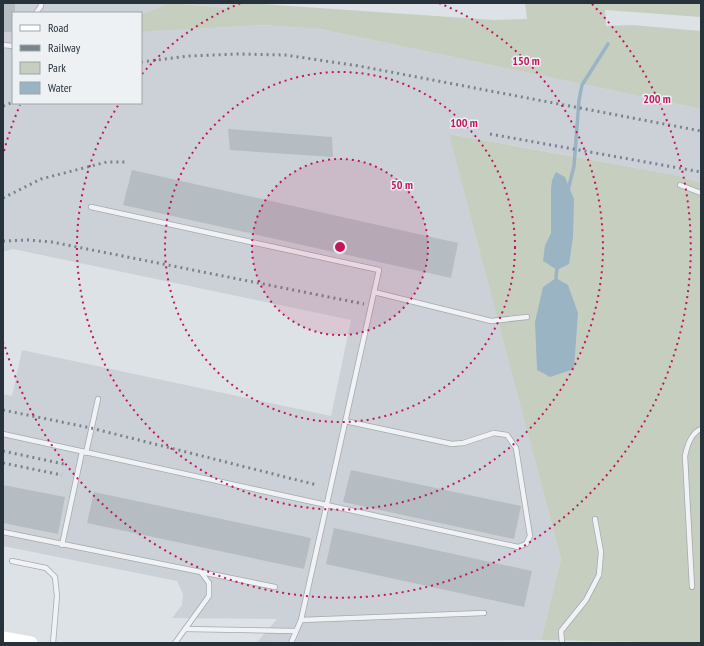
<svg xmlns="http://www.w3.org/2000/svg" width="704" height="646" viewBox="0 0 704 646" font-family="'PT Sans Narrow',sans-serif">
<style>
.built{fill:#ccd1d7}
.green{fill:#c6cfbf;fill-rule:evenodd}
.water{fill:#9bb4c3}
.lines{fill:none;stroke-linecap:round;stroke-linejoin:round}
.stream{stroke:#9bb4c3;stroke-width:3.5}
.building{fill:#b5bcc2}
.lane-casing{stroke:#a3aaaf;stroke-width:6}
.lane{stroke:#f0f2f5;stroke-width:4.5}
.secondary{stroke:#fff;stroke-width:13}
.rail{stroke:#78848e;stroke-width:3;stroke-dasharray:2 4;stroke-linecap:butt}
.ring{fill:none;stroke:#c2185b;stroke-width:2;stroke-dasharray:2 4}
.centre{fill:#c2185b;stroke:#edf1f4;stroke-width:2}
.ring-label{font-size:12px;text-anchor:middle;font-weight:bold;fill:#c2185b;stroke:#edf1f4;stroke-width:3;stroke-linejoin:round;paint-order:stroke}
</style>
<rect width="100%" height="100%" fill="#dde2e6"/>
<g class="built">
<polygon points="3,3 169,3 141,15 141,13 13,13 13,103 141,103 141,32 265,25 320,29 701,109 701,183 675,175 450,134 561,559 541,640 257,642 277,619 172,618 182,605 183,594 177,581 3,546 3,394 12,396 22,350 331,416 351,320 13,249 3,252"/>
<polygon points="175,3 229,3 228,8"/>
</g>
<g class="green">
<polygon points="169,3 228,8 229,3 247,3 494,20 527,19 525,3 701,3 701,17 605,10 606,26 632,25 701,31 701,109 320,29 265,25 141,32 141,15"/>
<path d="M449,134L675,175L701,183V643L541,640L561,559ZM551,190L557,270L545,245L551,233Z"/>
</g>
<g class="water">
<polygon points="556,172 565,177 574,199 573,237 569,264 557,270 543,261 545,245 551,233 551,190 552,180"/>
<polygon points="556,278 568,285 578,313 574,369 550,377 537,370 535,322 543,287"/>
</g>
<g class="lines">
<g class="stream">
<polyline points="568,190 574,166 579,100 582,85 608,44"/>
<polyline points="556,278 557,267"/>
</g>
</g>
<g class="building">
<polygon points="3,3 15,3 15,13 13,13 13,32 3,32"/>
<polygon points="228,129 332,137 333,157 230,150"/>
<polygon points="132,170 458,243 451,278 123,205"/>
<polygon points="351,470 521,506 514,539 343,502"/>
<polygon points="3,485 65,497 58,534 3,523"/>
<polygon points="94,492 311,538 304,569 87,523"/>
<polygon points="334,528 532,571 524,607 326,564"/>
</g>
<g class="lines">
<g class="lane-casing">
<g id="lane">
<polyline points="36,13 41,6 41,3"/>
<polyline points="3,45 13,46"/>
<polyline points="680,185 701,193"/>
<polyline points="91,207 379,270 301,620 291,643"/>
<polyline points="374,292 491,321 527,317"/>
<polyline points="3,434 518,547 526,544 530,536 516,448 507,435 494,433 463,443 452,444 345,421"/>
<polyline points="86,453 98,399"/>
<polyline points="3,532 201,572 209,583 209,596 175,643"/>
<polyline points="62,545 82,452"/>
<polyline points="12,561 46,568 55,577 57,596 53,643"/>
<polyline points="201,572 275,587"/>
<path d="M692,587L685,456C687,446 691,433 701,429"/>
<polyline points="301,620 484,613"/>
<polyline points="185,629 295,631"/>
<polyline points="562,643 561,631 586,600 599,575 601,552 595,519"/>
</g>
</g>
<use href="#lane" class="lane"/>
<polyline class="secondary" points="3,638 31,643"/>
<g class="rail">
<polyline points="141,62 188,56 238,54 285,55 359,66 701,131"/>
<polyline points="3,106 13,102"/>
<polyline points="490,134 701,172"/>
<polyline points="3,198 41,179 107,162 127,162"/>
<polyline points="3,241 28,240 52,242 364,304"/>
<polyline points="3,410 91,428 317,485"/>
<polyline points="3,451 64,464"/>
<polyline points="3,463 62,475"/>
</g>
</g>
<circle cx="340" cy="247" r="88" fill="#c2185b" fill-opacity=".12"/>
<g class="ring">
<circle cx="340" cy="247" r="88"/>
<circle cx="340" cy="247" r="175"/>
<path d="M142 74A263 263 0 0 1 241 3M439 3A263 263 0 1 1 119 104"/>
<path d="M4 151A350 350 0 0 1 20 105M592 4A350 350 0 1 1 4 343"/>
</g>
<circle cx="340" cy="247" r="6" class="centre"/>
<g class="ring-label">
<text x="526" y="65">150 m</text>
<text x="657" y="103">200 m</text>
<text x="464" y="127">100 m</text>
<text x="402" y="189">50 m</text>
</g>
<rect width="704" height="646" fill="none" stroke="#28323b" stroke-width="8"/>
<rect x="12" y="12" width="130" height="92" fill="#edf1f4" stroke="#9ea5aa"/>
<rect x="20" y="25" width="20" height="6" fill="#ffffff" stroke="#9ea5aa"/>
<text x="48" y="32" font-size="12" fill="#28323b">Road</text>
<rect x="20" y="45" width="20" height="6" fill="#78848e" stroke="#9ea5aa"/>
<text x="48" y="52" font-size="12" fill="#28323b">Railway</text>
<rect x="20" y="62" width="20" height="12" fill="#c6cfbf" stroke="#9ea5aa"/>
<text x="48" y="72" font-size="12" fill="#28323b">Park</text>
<rect x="20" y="82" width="20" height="12" fill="#9bb4c3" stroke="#9ea5aa"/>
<text x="48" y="92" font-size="12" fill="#28323b">Water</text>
</svg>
